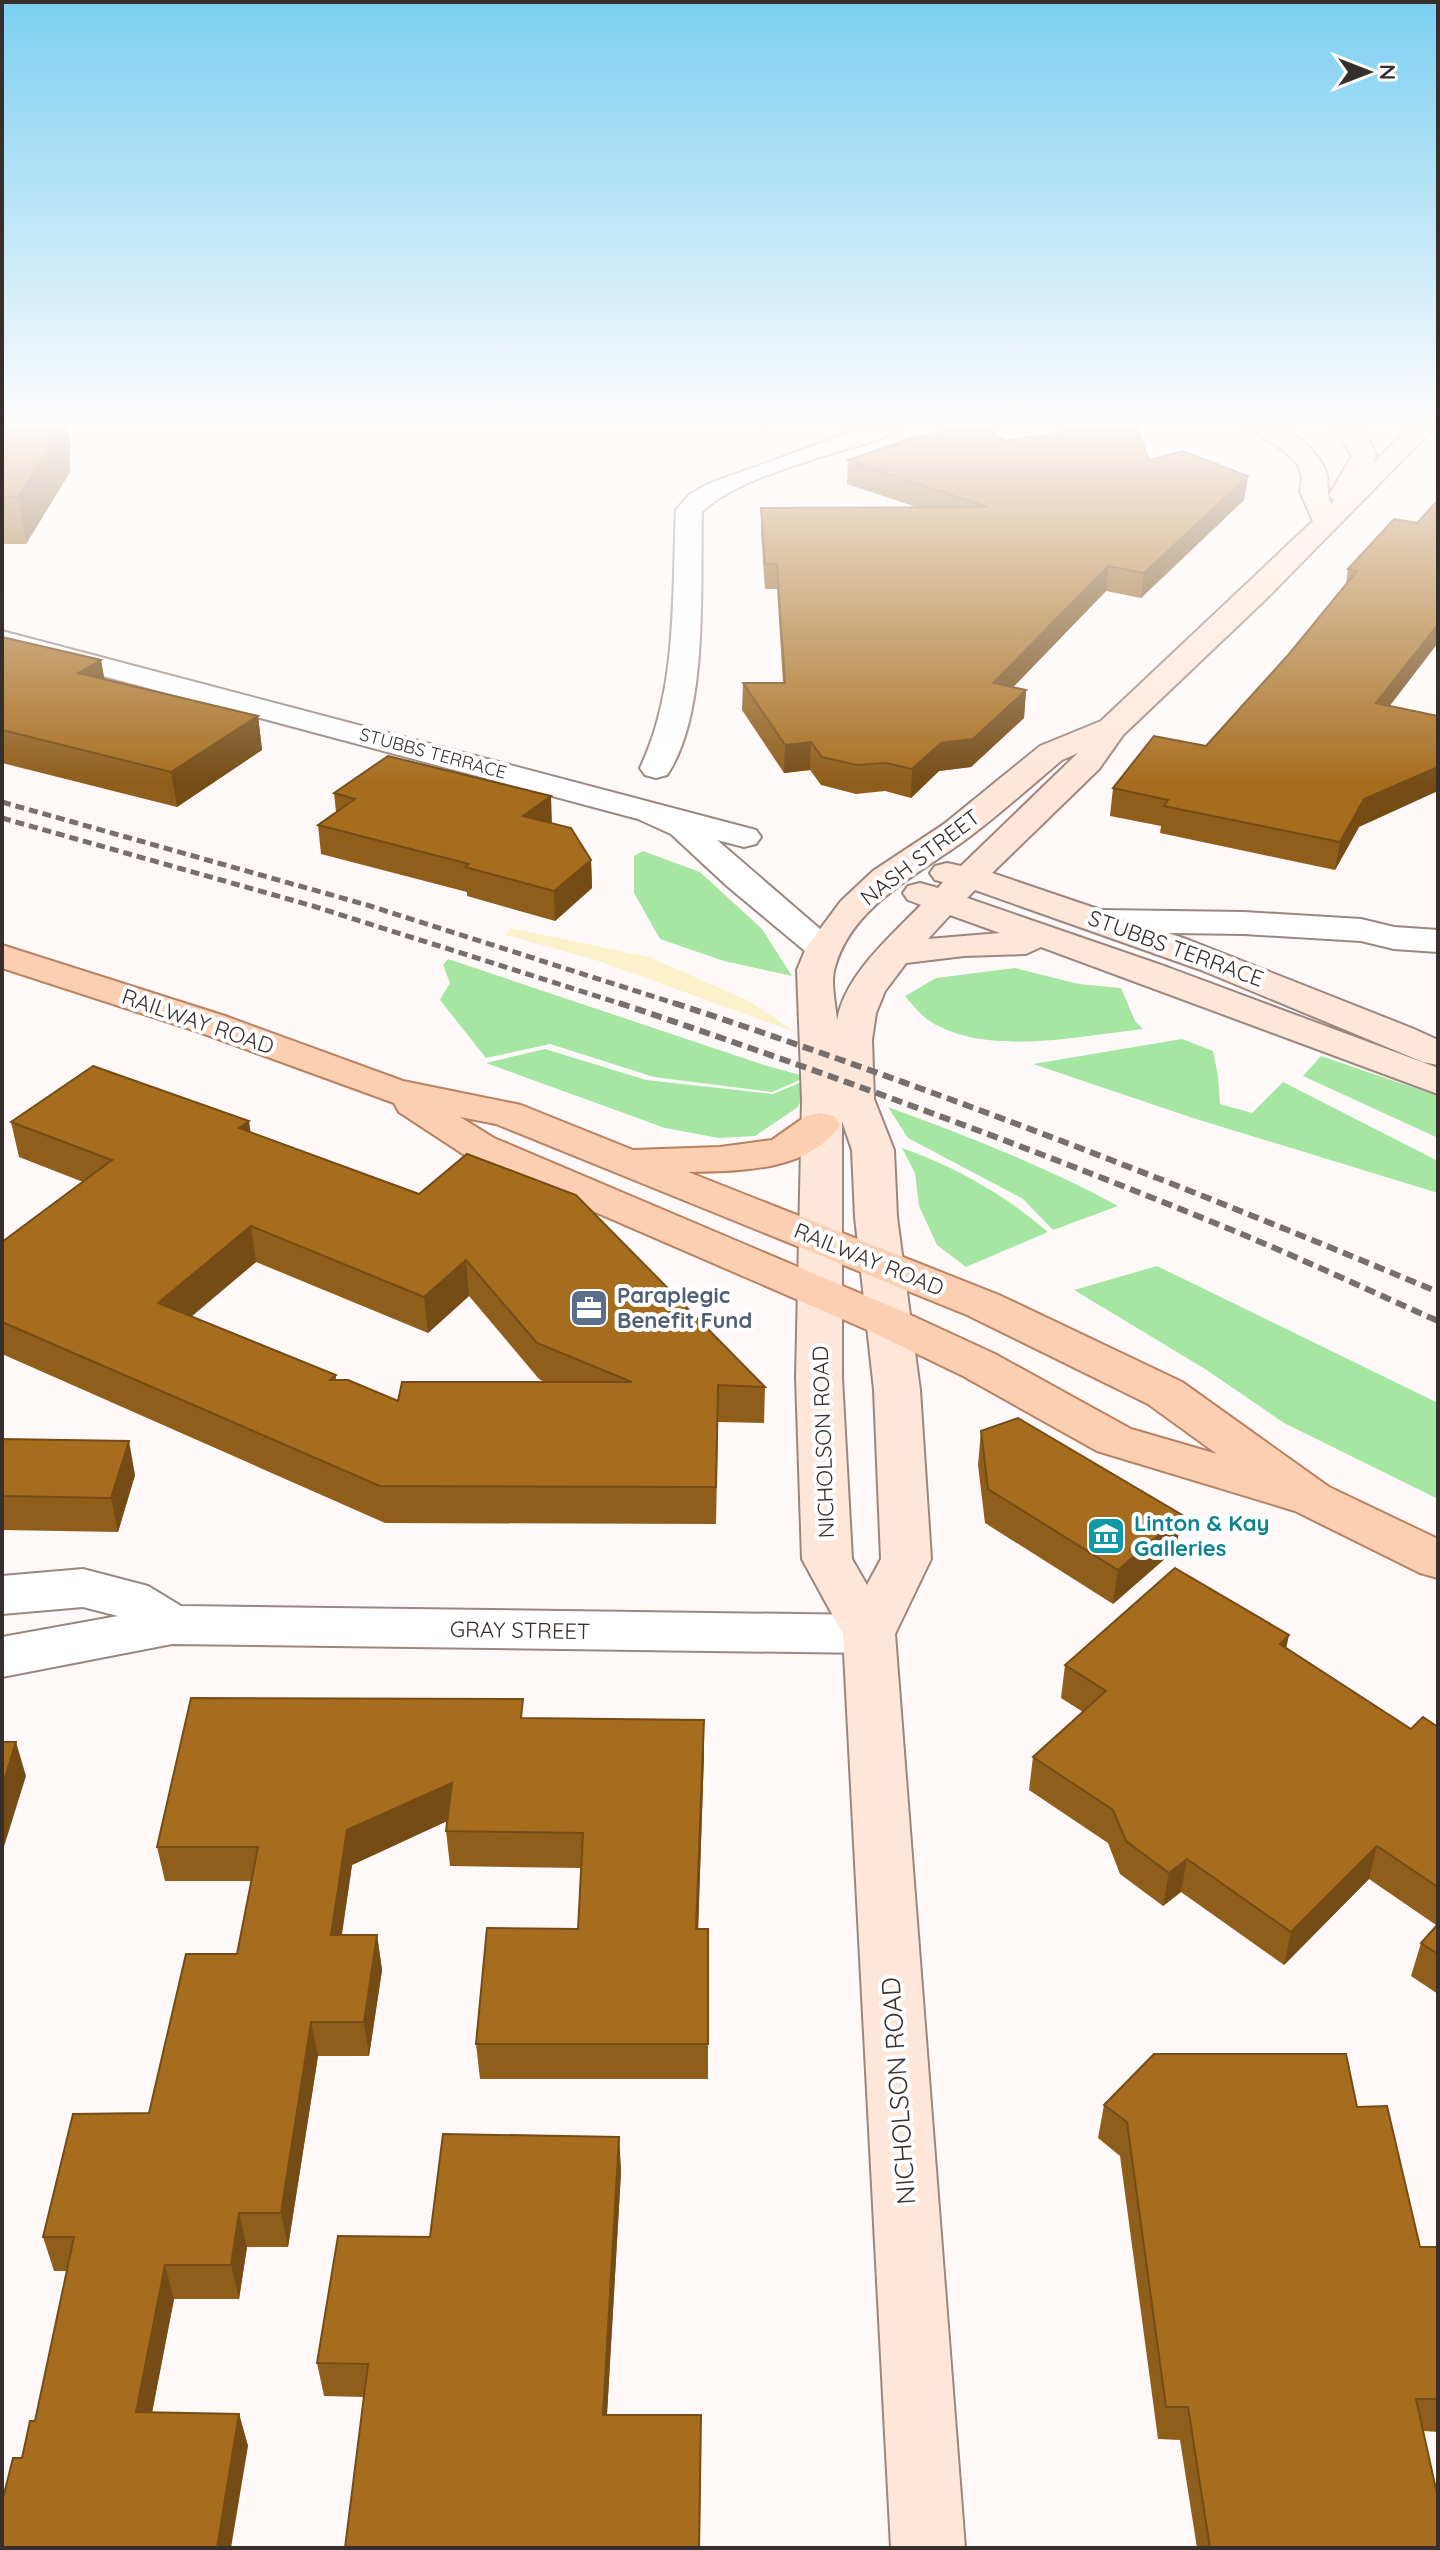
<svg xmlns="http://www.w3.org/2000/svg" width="1440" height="2550" viewBox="0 0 1440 2550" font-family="Quicksand,sans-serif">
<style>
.green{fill:#a4e6a2}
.sand{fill:#fbf1cb}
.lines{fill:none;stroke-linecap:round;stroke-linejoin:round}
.street-casing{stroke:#9b877f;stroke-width:4}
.secondary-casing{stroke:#9b877f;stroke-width:4}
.primary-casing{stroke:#b78262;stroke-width:4}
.street{fill:#fff;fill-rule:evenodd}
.secondary{fill:#fee7d9;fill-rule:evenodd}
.primary{fill:#fdcfb2;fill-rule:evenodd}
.rail-far1{stroke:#776f6d;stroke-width:5;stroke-dasharray:9 5;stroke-linecap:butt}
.rail{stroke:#776f6d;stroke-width:6;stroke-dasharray:11 6;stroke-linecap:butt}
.wall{fill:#905e1b;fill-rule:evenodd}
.shaded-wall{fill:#754c16}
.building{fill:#a76d1f;stroke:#754c16;stroke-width:2;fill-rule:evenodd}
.labels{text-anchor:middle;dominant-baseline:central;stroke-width:8;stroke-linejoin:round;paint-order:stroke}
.far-street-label{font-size:18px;fill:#382f2c;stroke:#fff}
.street-label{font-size:22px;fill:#382f2c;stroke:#fff}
.service-label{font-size:22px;font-weight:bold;fill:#4e5e75;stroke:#fff;text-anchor:start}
.culture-label{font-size:22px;font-weight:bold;fill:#0d838f;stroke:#fff;text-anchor:start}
.near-street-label{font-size:26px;fill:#382f2c;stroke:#fff}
</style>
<rect width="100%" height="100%" fill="#fef9f8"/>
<g class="green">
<polygon points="643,851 700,872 762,929 792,976 724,961 660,939 634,893 634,856"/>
<polygon points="448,959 764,1065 807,1077 772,1092 654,1077 550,1044 486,1058 440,1000 450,983 443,965"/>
<path d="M1015,968L1079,984L1121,988L1135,1021L1143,1029C1078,1036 989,1057 931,1022C921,1016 912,1004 905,996L936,978Z"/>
<polygon points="1182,1039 1213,1051 1218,1076 1220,1104 1252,1113 1283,1082 1438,1161 1438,1193 1193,1118 1033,1064"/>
<polygon points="545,1049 646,1080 773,1094 801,1082 808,1084 798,1107 755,1136 719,1138 665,1128 486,1063"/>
<polygon points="1321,1056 1438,1096 1438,1138 1303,1076"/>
<path d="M888,1107C967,1136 1045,1166 1118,1206L1053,1230L1023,1199L908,1138Z"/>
<path d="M902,1148C956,1167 1005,1195 1048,1232L966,1267L937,1245L919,1206L915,1173Z"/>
<polygon points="1157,1266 1438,1403 1438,1499 1284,1423 1205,1369 1074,1290"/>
</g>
<polygon class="sand" points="510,928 649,957 749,1001 797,1033 596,960 506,935"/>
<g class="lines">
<g class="street-casing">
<g id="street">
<path d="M869,426H896L883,438C835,454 736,477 702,512C700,585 709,714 667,775L656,778L645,775L640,768C678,689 672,595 676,510L690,494L710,483Z"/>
<polygon points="2,631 756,830 761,837 756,844 744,847 717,840 842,948 837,956 824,959 811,956 727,886 671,834 638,819 2,649"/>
<polygon points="1103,910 1244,912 1361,919 1394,927 1438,930 1438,952 1394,949 1361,941 1244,934 1103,932 1090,929 1085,921 1090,913"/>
<polygon points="83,1569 148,1586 181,1606 869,1615 888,1620 895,1634 888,1648 869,1653 172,1644 2,1677 2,1637 118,1616 83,1607 2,1614 2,1576"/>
</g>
</g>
<g class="secondary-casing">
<path id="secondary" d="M1247,426C1255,426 1265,425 1273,426C1294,429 1319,453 1326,472C1329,483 1326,492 1331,504L1334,501L1329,495L1352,456L1332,426H1357L1372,445L1376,456L1372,464L1411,426H1436L1267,598L1123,735L1099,769L992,873L1189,940L1414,1029L1438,1040V1065L1423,1062L1201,970L975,890L967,898L1167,967L1438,1068V1094L1041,947L1026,954L964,956L906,963L885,991L876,1013L872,1040L874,1099L894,1150L897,1217L920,1390L931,1559L895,1634L965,2548H891L843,1634L802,1559L796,1378L802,1100L797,970L806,948L841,901L873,871L944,824L1040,746L1101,721L1313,521L1300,492L1302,477L1298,465L1284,451ZM1078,753L961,866L947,863L935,866L930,873L935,880L943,882L938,888L920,883L908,886L903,893L908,900L921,905C890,937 844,976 837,1021C836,1005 830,982 835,967C853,904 920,874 968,838C1001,813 1031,786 1062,760ZM950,915L1000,933L928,939ZM842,1121L852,1150L855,1217L874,1390L881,1559L867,1585L852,1559L842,1378Z"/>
</g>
<g class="primary-casing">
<path id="primary" d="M2,945L225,1016L403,1081L521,1105L633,1150L720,1147L772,1140L806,1116L820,1113L834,1116L840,1125C808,1172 739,1171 688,1172L999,1295L1182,1382L1329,1487L1438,1539V1578L1420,1573L1295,1511L1097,1451L963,1376L872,1332L466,1156L399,1112L394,1103L199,1032L2,968ZM460,1117L496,1124L967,1315L1148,1404L1217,1454L1131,1429L995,1354L904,1312L494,1138Z"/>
</g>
<use href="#street" class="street"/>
<use href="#secondary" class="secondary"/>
<use href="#primary" class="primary"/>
<g class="rail-far1">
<polyline points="2,802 367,905 680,1005"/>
<polyline points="2,818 313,906 625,1005"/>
</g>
<g class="rail">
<path d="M619,1003C824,1072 1027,1146 1227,1228C1298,1257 1368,1290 1438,1321"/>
<path d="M674,1003C933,1088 1187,1187 1438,1292"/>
</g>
</g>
<g class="wall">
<polygon points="2,426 67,426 70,444 70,472 26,544 2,544"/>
<polygon points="1005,441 1149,460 1248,476 1244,500 1141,598 1106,591 1013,687 1026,690 1024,718 971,767 939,771 911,798 885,791 856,794 821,785 810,770 784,773 742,710 743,683 783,683 777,589 765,589 761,533 761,508 916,507 847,484 848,460"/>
<polygon points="1394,519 1390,706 1359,827 1335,870 1160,833 1161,826 1110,816 1113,788 1206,746 1289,654 1346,585 1348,569"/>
<polygon points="2,637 101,660 104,679 258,716 262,750 177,807 2,763"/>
<polygon points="334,793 552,823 591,860 592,888 555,921 467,896 467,892 321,854 318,825 336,812"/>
<path d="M11,1122L250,1132L765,1387L764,1423L718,1422L716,1524L385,1523L2,1354V1242L83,1182L19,1157ZM256,1262L428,1333L469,1296L539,1379L544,1382L398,1401L336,1380V1375L191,1316Z"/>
<polygon points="981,1431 1176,1549 1113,1604 985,1523 978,1465"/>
<polygon points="2,1439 135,1475 118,1532 2,1530"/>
<polygon points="1286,1648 1411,1729 1438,1727 1438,1994 1411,1976 1421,1943 1436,1925 1369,1879 1284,1965 1181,1892 1163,1906 1120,1874 1108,1843 1029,1790 1033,1757 1083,1712 1061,1698 1065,1665"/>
<polygon points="524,1718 704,1720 704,1754 698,1929 708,1929 708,2079 480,2079 476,2044 578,1929 581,1868 450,1866 446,1831 447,1821 352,1865 342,1935 377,1935 382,1970 369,2056 318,2056 288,2247 247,2247 239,2299 174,2299 152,2412 239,2414 248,2446 22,2458 35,2421 67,2271 54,2271 43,2237 149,2113 237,1954 251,1881 165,1881 157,1847"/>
<polygon points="1104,2105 1357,2107 1420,2247 1438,2247 1438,2432 1423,2431 1438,2548 1197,2548 1180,2440 1158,2439 1120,2156 1098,2138"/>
<polygon points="619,2137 621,2172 607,2415 701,2448 364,2397 324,2396 317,2363 430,2237"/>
</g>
<g class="shaded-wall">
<polygon points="63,426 67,426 70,444 70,472 26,544 18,497"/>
<polygon points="1248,476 1244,500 1141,598 1144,573"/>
<polygon points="1108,566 1106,591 991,710 993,683"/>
<polygon points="1438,624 1438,643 1372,729 1376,703"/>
<polygon points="101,660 107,693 78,673"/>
<polygon points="1026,690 1024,718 971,767 939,771 911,798 912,769 941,743"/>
<polygon points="258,716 262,750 177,807 171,772"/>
<polygon points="811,742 810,770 784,773 785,745"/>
<polygon points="1438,767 1438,791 1359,827 1335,870 1340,842 1364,799"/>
<polygon points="551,796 552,824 523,816"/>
<polygon points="591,860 592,888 555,921 554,891"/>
<polygon points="249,1121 254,1155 239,1128"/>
<polygon points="251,1226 256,1262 165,1339 158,1303"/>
<polygon points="466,1260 469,1296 428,1333 424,1297"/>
<polygon points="129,1441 135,1475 118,1532 111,1498"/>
<polygon points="1182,1515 1176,1549 1113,1604 1118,1570"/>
<polygon points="1289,1635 1282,1668 1280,1644"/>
<polygon points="704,1720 704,1754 697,1964 696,1929"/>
<polygon points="16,1742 26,1776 2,1853 2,1787"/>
<polygon points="452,1783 456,1817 352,1865 336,1970 331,1935 347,1830"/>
<polygon points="1377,1846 1369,1879 1284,1965 1291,1932"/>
<polygon points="1187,1859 1181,1892 1163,1906 1169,1873"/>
<polygon points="377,1935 382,1970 369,2056 364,2022"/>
<polygon points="311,2022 318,2056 288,2247 281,2213"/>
<polygon points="619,2137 621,2172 605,2448 603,2415"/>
<polygon points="239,2213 247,2247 239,2299 231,2265"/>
<polygon points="165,2265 174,2299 146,2444 136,2412"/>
<polygon points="239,2414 248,2446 231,2548 217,2548"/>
<polygon points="701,2415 700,2548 699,2548"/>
</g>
<g class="building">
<polygon points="2,426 63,426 18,497 2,497"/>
<polygon points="983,426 1005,441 1091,428 1137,428 1149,460 1183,451 1248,476 1144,573 1108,566 993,683 1026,690 973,739 941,743 912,769 886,763 857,765 822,757 811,742 785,745 743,683 785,683 777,564 765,564 761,508 987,507 848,460 914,437"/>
<polygon points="1438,500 1438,624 1376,703 1438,716 1438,767 1364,799 1340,842 1164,806 1168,800 1113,788 1154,736 1206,746 1289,654 1357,571 1348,569 1394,519 1417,523"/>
<polygon points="2,637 101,660 78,673 258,716 171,772 2,730"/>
<polygon points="388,756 551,796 523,816 571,828 591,860 554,891 465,867 469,864 318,825 355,799 334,793"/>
<path d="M93,1066L249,1121L239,1128L419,1194L467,1154L576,1195L765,1387L718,1385L716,1487L380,1486L2,1322V1242L112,1160L11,1122ZM251,1226L424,1297L466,1260L537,1343L632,1382H402L398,1401L348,1380H330L336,1375L158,1303Z"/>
<polygon points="1018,1418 1182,1515 1118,1570 988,1489 981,1431"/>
<polygon points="2,1439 129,1441 111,1498 2,1496"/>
<polygon points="1175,1568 1289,1635 1280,1644 1411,1729 1423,1717 1438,1727 1438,1887 1377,1846 1291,1932 1187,1859 1169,1873 1126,1841 1113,1810 1033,1757 1106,1691 1065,1665"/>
<polygon points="191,1698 523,1699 521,1718 704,1720 696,1929 708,1929 708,2044 476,2044 487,1928 578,1929 583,1833 446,1831 452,1783 347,1830 331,1935 377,1935 364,2022 311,2022 281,2213 239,2213 231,2265 165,2265 136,2412 239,2414 217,2548 2,2548 2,2502 13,2458 22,2458 30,2421 35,2421 74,2237 43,2237 73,2114 149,2113 186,1954 237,1954 258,1847 157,1847"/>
<polygon points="2,1742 16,1742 2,1787"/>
<polygon points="1438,1924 1438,1954 1421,1943"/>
<polygon points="1154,2054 1346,2054 1357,2107 1387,2106 1420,2247 1438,2247 1438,2399 1416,2399 1438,2498 1438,2548 1210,2548 1188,2407 1166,2407 1127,2122 1104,2105"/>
<polygon points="443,2134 619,2137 603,2415 701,2415 699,2548 345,2548 368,2364 317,2363 338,2236 430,2237"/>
</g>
<linearGradient id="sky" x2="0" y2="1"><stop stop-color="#7acff1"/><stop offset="0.54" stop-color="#fffcfc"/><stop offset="1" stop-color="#fffcfc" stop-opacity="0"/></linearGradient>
<rect width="1440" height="783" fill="url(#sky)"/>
<defs>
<g id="office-square" transform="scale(2)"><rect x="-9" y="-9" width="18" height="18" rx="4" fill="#5c6f8a" stroke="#fff"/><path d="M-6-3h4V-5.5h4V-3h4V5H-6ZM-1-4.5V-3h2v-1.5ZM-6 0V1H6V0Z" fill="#fff"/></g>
<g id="museum-square" transform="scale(2)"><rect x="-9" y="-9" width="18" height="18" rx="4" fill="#0f9aa8" stroke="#fff"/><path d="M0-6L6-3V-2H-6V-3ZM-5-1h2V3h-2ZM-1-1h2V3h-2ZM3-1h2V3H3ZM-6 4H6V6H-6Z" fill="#fff"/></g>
</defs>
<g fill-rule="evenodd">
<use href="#office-square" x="589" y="1308"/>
<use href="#museum-square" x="1106" y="1536"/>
</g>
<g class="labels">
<g class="far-street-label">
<text transform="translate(433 753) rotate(15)">STUBBS TERRACE</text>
</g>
<g class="street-label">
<text transform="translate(920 857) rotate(-37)">NASH STREET</text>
<text transform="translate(1176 948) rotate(20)">STUBBS TERRACE</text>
<text transform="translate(198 1021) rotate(19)">RAILWAY ROAD</text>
<text transform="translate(869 1259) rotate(22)">RAILWAY ROAD</text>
<text transform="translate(823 1442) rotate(-92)">NICHOLSON ROAD</text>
<text transform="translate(520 1630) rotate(1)">GRAY STREET</text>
</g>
<g class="service-label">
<text x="617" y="1295">Paraplegic<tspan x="617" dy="25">Benefit Fund</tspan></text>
</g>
<g class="culture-label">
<text x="1134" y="1523">Linton &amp; Kay<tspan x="1134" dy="25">Galleries</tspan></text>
</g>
<g class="near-street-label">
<text transform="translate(898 2091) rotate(-94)">NICHOLSON ROAD</text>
</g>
</g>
<rect width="1440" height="2550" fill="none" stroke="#382f2c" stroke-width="8"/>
<g transform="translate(1368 72) rotate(90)" stroke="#ffffff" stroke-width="6" paint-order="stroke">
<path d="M0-6L14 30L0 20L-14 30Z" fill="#382f2c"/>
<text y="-12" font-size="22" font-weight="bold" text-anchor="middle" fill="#382f2c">N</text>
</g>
</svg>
